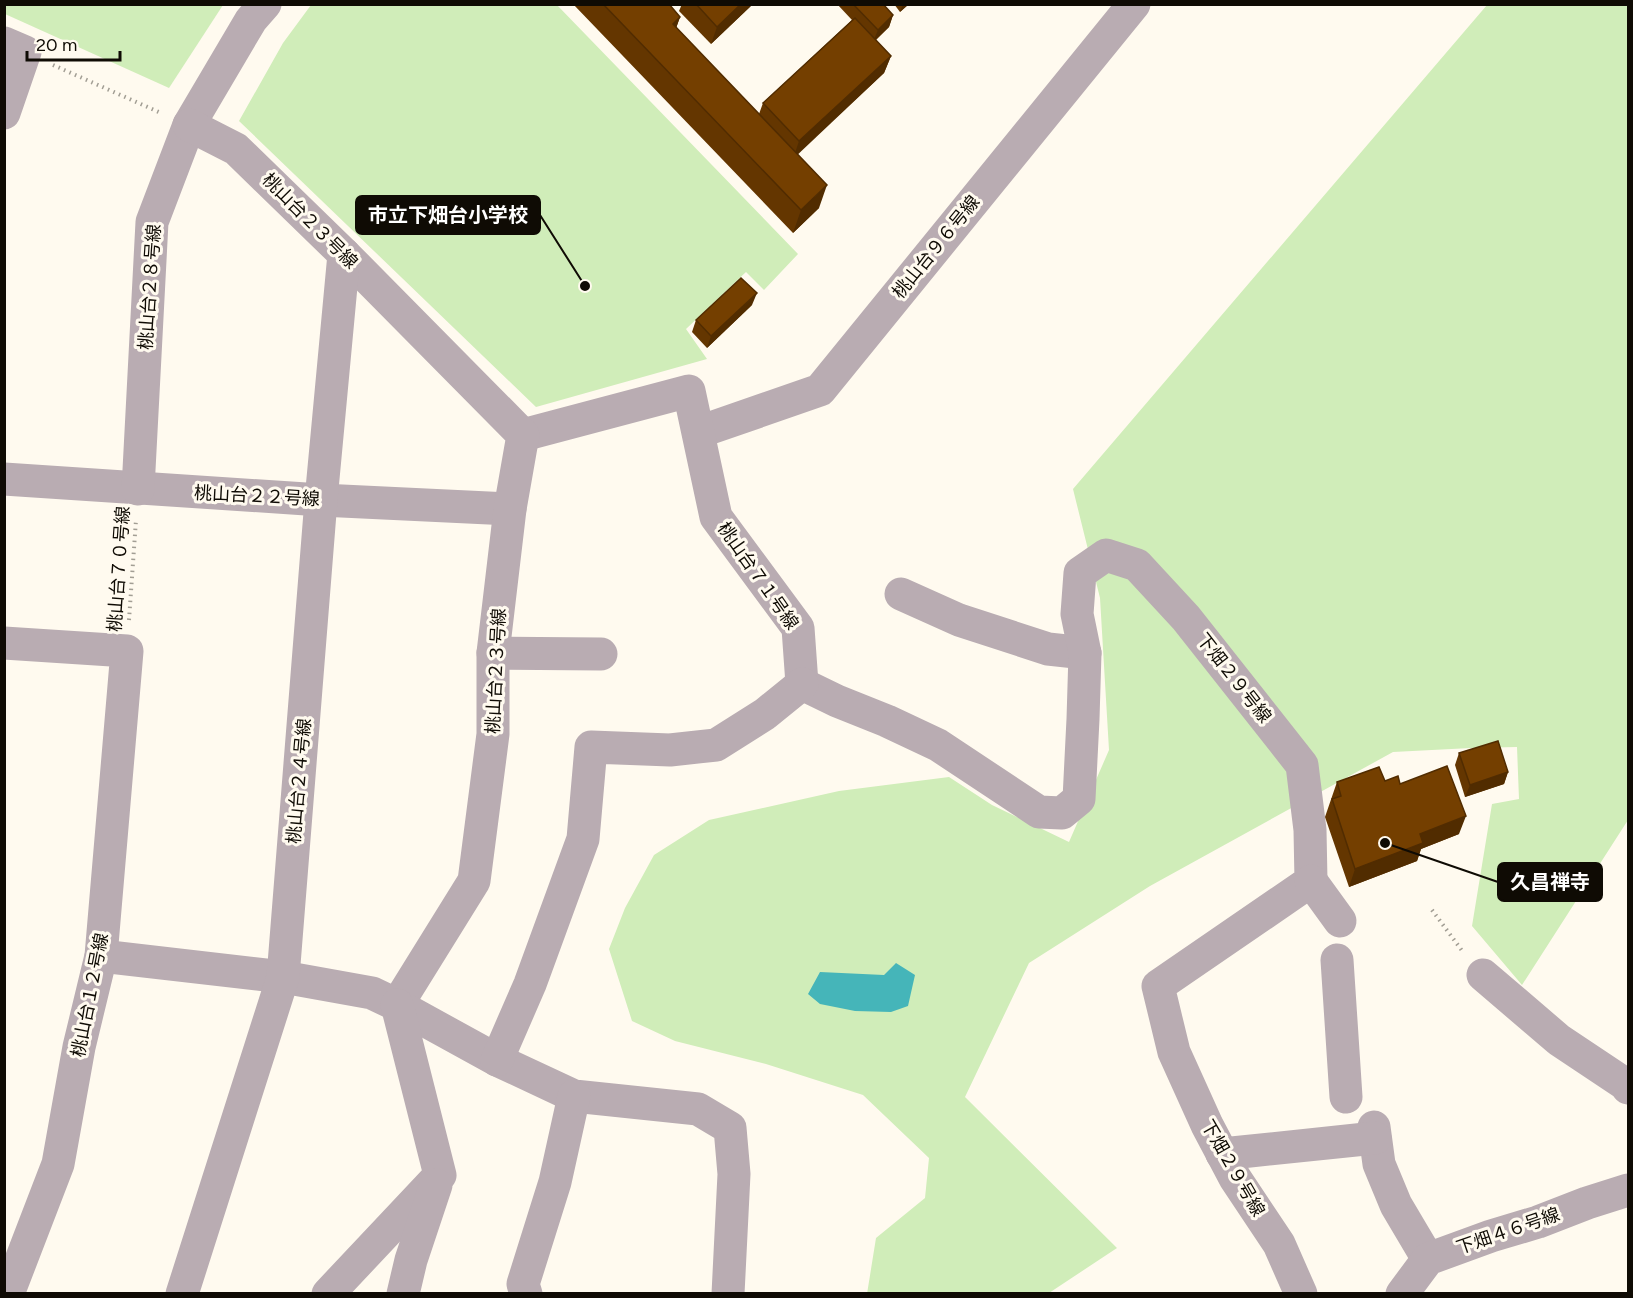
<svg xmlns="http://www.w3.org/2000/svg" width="1633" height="1298" viewBox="0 0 1633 1298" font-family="Figtree,'Noto Sans JP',sans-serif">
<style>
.green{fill:#d0edb9}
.water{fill:#45b5b9}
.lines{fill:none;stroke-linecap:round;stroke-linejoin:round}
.path{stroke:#a29e94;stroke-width:4;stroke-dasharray:1.5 4.5;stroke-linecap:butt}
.minor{stroke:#b9acb2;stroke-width:33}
.wall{fill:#643600}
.shaded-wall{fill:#512c00}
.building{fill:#743f00;stroke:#512c00;stroke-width:1.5}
.labels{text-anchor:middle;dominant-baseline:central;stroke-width:6;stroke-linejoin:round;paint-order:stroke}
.street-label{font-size:18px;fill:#0f0b04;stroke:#fffaef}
.leader{fill:none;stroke:#0f0b04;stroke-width:2}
.callout-dot{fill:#0f0b04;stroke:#fffaef;stroke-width:2}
.callout{fill:#0f0b04;stroke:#0f0b04;stroke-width:2}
.callout-label{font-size:20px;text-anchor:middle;font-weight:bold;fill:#fff}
</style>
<rect width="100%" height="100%" fill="#fffaef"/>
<g class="green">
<polygon points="5,4 223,4 223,5 169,88 5,14"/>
<polygon points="311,5 557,5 798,254 764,290 746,272 686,329 707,359 536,407 239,121 283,43"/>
<polygon points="1487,5 1628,5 1628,820 1522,985 1472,926 1492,804 1519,799 1517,747 1471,748 1393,752 1150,886 1029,963 965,1097 1117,1248 1049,1293 867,1294 876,1238 925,1198 929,1158 863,1095 766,1064 675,1041 632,1021 609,949 625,908 654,855 709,820 839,791 949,777 992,805 1069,842 1109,750 1100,598 1073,489"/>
</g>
<polygon class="water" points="896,963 915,975 908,1006 891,1012 855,1011 820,1004 808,994 820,972 884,975"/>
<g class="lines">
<g class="path">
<polyline points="53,65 161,113"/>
<polyline points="129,620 136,520"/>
<polyline points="1432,910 1463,952"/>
</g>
<g class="minor">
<polyline points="4,43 25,52 4,113"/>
<polyline points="699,432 820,390 1134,4"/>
<polyline points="523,435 689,391 716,517 798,628 802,684"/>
<polyline points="4,479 321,500 510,509"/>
<polyline points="138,489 152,222 189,125 251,20 265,4"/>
<polyline points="901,594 959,620 1048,649 1085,653"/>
<polyline points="4,643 127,651 101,956 79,1047 58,1164 8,1294"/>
<polyline points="493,653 601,654"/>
<polyline points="802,684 837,701 887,721 938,745 1039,812 1062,813 1079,799 1083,719 1085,653 1077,614 1080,573 1106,555 1137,565 1186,618 1302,765 1310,830 1311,881 1158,986 1174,1052 1207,1125 1235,1178 1279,1244 1301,1294"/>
<polyline points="1311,881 1340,921"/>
<polyline points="101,956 283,977 372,993 397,1005 474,881 493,734 493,653 510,509 523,435 344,254 236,149 189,125"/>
<polyline points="1337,960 1346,1097"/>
<polyline points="1483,975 1559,1040 1625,1084 1628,1088"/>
<polyline points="397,1005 497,1060 574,1096 698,1109 730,1128 734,1174 728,1294"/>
<polyline points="497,1060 530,984 583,839 591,747 670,750 716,745 765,714 802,684"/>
<polyline points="1374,1127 1379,1164 1396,1205 1428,1259"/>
<polyline points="1222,1154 1375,1138"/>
<polyline points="182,1294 283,977 321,500 344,254"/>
<polyline points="328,1294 440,1175 397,1005"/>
<polyline points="403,1294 411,1260 436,1185"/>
<polyline points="526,1294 523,1284 555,1182 574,1096"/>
<polyline points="1402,1294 1428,1259 1491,1236 1538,1222 1587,1203 1628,1190"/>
</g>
</g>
<g class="wall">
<polygon points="573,4 669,4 680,17 676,28 759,114 763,103 852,20 837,4 883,4 893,15 889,27 876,40 891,56 884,73 797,154 819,208 793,233"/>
<polygon points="682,4 753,4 711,44 679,11"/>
<polygon points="894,4 909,4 900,12"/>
<polygon points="752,305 707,348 692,332 696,320"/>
<polygon points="1459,753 1508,772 1504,784 1465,797 1455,765"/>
<polygon points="1337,782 1400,784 1459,834 1421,849 1417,861 1349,887 1325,817"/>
</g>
<g class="shaded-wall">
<polygon points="741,4 753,4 711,44 717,27"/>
<polygon points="903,4 909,4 900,12"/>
<polygon points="893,15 889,27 873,42 878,30"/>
<polygon points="680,17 672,40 673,24"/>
<polygon points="891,56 884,73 793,159 799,141"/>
<polygon points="827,185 819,208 793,233 801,210"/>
<polygon points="757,293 752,305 707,348 711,336"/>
<polygon points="1508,772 1504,784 1465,797 1470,785"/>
<polygon points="1466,816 1459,834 1421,849 1417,861 1349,887 1355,869 1420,834"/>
</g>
<g class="building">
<polygon points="603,4 669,4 680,17 673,24 827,185 801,210"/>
<polygon points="696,4 741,4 717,27"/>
<polygon points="853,4 883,4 893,15 878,30"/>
<polygon points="855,18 891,56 799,141 763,103"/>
<polygon points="741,278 757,293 711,336 696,320"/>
<polygon points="1498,741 1508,772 1470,785 1459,753"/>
<polygon points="1447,766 1466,816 1420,834 1423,843 1355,869 1332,799 1341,796 1337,782 1379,767 1385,781 1398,776 1400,784"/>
</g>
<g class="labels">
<g class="street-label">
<text transform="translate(310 221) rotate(45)">桃山台２３号線</text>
<text transform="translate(936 247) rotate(-51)">桃山台９６号線</text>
<text transform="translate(150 287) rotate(-86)">桃山台２８号線</text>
<text transform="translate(257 496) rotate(3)">桃山台２２号線</text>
<text transform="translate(119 569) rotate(-86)">桃山台７０号線</text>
<text transform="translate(758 576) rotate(55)">桃山台７１号線</text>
<text transform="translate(496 671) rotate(-87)">桃山台２３号線</text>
<text transform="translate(1234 678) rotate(52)">下畑２９号線</text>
<text transform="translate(299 781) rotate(-85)">桃山台２４号線</text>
<text transform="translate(90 995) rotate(-79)">桃山台１２号線</text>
<text transform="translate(1233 1168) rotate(60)">下畑２９号線</text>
<text transform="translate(1508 1231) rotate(-19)">下畑４６号線</text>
</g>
</g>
<path class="leader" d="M585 286L540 215M1385 843L1498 882"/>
<g class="callout-dot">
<circle cx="585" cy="286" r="6"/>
<circle cx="1385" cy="843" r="6"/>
</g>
<g class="callout">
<rect x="356" y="196" width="184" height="38" rx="6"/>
<rect x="1498" y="863" width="104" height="38" rx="6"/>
</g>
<g class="callout-label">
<text x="448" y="222">市立下畑台小学校</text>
<text x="1550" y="889">久昌禅寺</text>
</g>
<rect width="1633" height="1298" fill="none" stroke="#0f0b04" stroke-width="12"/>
<path d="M27 51v9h93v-9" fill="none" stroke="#0f0b04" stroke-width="3"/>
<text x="36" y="51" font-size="18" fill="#0f0b04" stroke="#fffaef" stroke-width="4.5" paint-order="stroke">20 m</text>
</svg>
